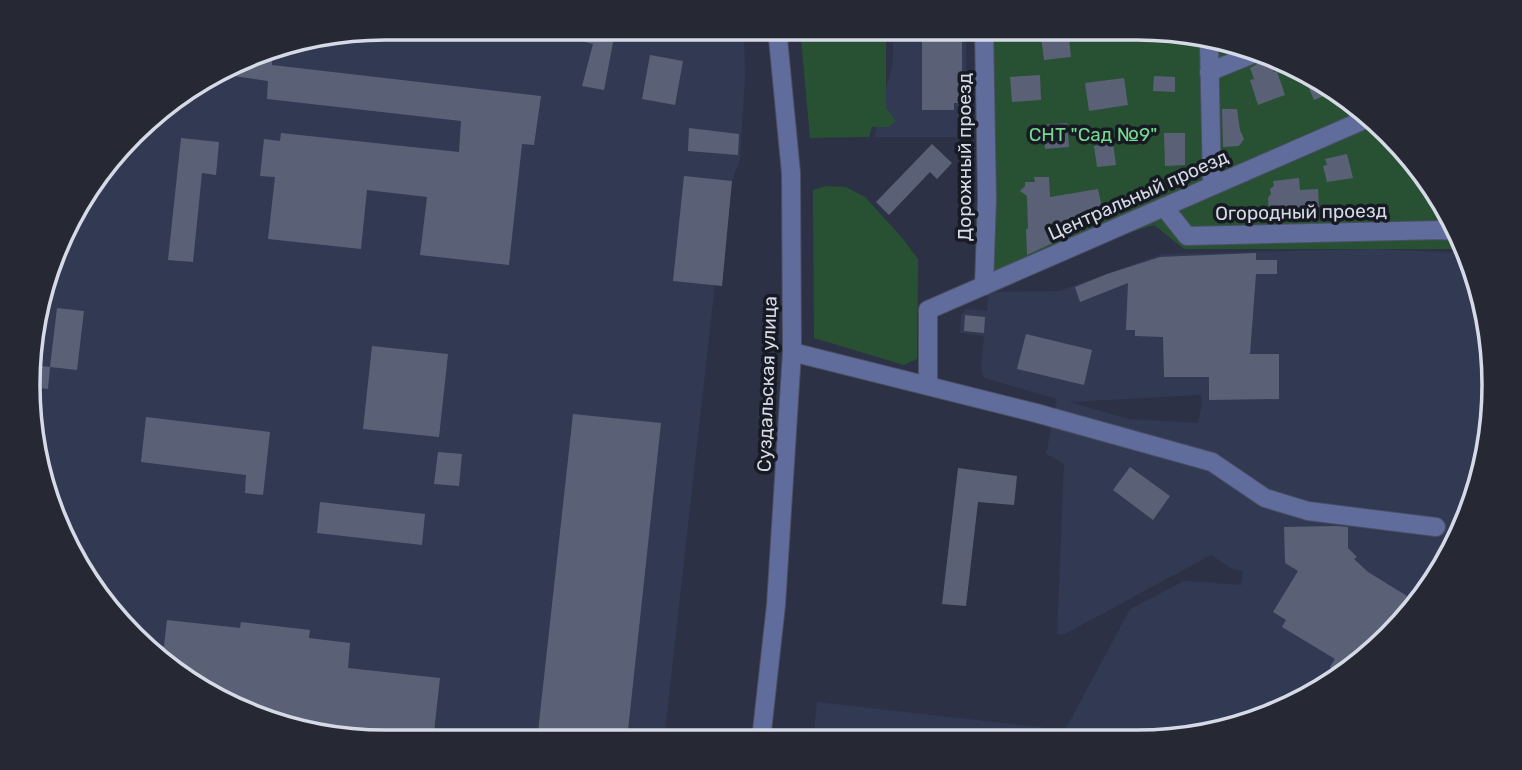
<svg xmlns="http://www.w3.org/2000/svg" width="1522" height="770" viewBox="0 0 1522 770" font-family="Rubik,sans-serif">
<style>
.built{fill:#323953;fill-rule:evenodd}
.green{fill:#275132}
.building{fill:#5a6177}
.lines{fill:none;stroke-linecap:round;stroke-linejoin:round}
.minor-casing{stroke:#4b4f62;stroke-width:20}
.minor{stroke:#606d9c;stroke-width:18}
.labels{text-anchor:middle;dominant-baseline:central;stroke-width:7;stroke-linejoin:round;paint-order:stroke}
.park-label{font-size:19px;fill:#77d990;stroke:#171a23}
.street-label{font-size:19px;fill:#d6dae7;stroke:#171a23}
.rim{fill:none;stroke:#d6dae7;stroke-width:3.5}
</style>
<rect width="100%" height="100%" fill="#2c3145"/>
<g class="built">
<polygon points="385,28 744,28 745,79 740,160 732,181 722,286 715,285 664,740 362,741 227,705 132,637 65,543 31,431 35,315 76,206 167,102 270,47"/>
<polygon points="893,28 966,29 967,137 874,137 893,61"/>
<path d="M1373,249L1465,253L1475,270L1493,408L1457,543L1406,620L1354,668L1273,715L1184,739L813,740L817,702L1065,730L1130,609L1184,581L1241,585L1243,571L1232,569L1211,555L1065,634H1057L1064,464L1046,454L1057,399L984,378L981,369L984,336L960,333L961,315L966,309L987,311L988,292L1059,291L1162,254ZM1201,395L1202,403L1198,423L1129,419L1069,402Z"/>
</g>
<g class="green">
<polygon points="800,28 886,28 886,108 896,121 889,127 872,127 869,137 810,138"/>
<polygon points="985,29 1160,29 1295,65 1405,149 1463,249 1184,249 1154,225 990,277"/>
<polygon points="826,186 846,187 865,197 904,240 918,259 917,359 904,365 814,338 813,190"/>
</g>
<g class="building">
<polygon points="579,28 598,28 615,32 604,90 582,86 593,44 581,41"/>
<polygon points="922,29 962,29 962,103 954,103 954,110 922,110"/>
<polygon points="1040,29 1068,29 1071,57 1044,60"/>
<polygon points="650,55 683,61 675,105 642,99"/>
<polygon points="249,58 272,60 272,65 541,96 534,145 522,144 509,265 420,255 427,197 367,190 361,249 268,239 275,177 260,176 264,139 280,141 281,133 459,152 461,121 267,99 268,81 220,74"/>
<polygon points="1268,58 1274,72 1277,71 1285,95 1258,105 1250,80 1254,79 1250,68"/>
<polygon points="1040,75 1041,100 1012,102 1010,77"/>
<polygon points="1154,76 1175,77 1175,92 1153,91"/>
<polygon points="1124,78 1128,105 1089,111 1085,83"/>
<polygon points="1317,82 1331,93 1314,100 1308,86"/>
<polygon points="1222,109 1237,109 1240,130 1244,139 1239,146 1223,147"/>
<polygon points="1067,123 1069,147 1045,149 1043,125"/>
<polygon points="689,128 739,134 738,155 688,151"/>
<polygon points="1164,133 1185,133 1185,165 1165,166"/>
<polygon points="181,138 219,142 216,175 202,173 193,262 168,260"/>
<polygon points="1113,143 1116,165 1097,167 1094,146"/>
<polygon points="932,144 952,163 937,179 930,172 889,215 876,202"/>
<polygon points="1347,154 1353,178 1327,182 1323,166 1327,165 1325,159"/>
<polygon points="684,176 732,181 722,286 673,281"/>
<polygon points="1034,177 1049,177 1050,197 1098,189 1103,213 1063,220 1068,236 1027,255 1026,229 1028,229 1027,196 1020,191 1025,186 1025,182 1035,182"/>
<polygon points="1299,178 1300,190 1318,189 1319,208 1269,213 1268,198 1271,194 1270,189 1274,186 1273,181"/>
<polygon points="1256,253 1256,260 1277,260 1277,274 1256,274 1250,354 1279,354 1279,399 1209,400 1209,377 1164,377 1163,337 1135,336 1135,330 1126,330 1128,283 1080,302 1075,287 1107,274 1160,257"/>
<polygon points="57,308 84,311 77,370 50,367 48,389 33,387 33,365 50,367"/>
<polygon points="965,315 985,317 984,333 964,331"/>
<polygon points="1026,334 1092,350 1084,385 1017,369"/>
<polygon points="372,346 448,354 439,437 363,429"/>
<polygon points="573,414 661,423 627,740 537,741"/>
<polygon points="146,417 270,432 263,495 245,493 246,475 141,462"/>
<polygon points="438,452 462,454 459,486 434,484"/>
<polygon points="1130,467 1170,496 1153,520 1113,490"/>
<polygon points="958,468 1017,476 1014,505 978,502 966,606 942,604"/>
<polygon points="320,502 425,514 422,545 317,533"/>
<polygon points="1337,526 1348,527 1348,548 1357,557 1354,559 1368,572 1407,596 1389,626 1395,630 1354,668 1343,675 1330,667 1335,659 1282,627 1286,620 1273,612 1298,571 1285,563 1284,527"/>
<polygon points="167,620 240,628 241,622 310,630 309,638 350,643 348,668 440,678 433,741 362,741 227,705 142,644 164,646"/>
</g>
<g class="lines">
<g class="minor-casing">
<g id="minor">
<polyline points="1209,42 1212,185"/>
<polyline points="1209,72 1253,54"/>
<polyline points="1164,207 1187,236 1442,230 1453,231"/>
<polyline points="984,286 987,199 984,29"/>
<polyline points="792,352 1036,413 1212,462 1265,498 1308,511 1436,527"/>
<polyline points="928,385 928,310 1366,119"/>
<polyline points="761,740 776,605 792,352 791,173 777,28"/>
</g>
</g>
<use href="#minor" class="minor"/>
</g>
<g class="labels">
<g class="park-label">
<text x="1093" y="134">СНТ "Сад №9"</text>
</g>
<g class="street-label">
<text transform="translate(964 157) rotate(-90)">Дорожный проезд</text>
<text transform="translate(1138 195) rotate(-24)">Центральный проезд</text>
<text transform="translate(1301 212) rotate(-1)">Огородный проезд</text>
<text transform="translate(767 384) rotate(-88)">Суздальская улица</text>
</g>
</g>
<path d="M0 0H1522V770H0ZM385 40H1137A345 345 0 0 1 1482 385V385A345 345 0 0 1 1137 730H385A345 345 0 0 1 40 385V385A345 345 0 0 1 385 40Z" fill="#262933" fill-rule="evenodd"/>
<path class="rim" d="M385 40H1137A345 345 0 0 1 1482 385V385A345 345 0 0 1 1137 730H385A345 345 0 0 1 40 385V385A345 345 0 0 1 385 40Z"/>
</svg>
